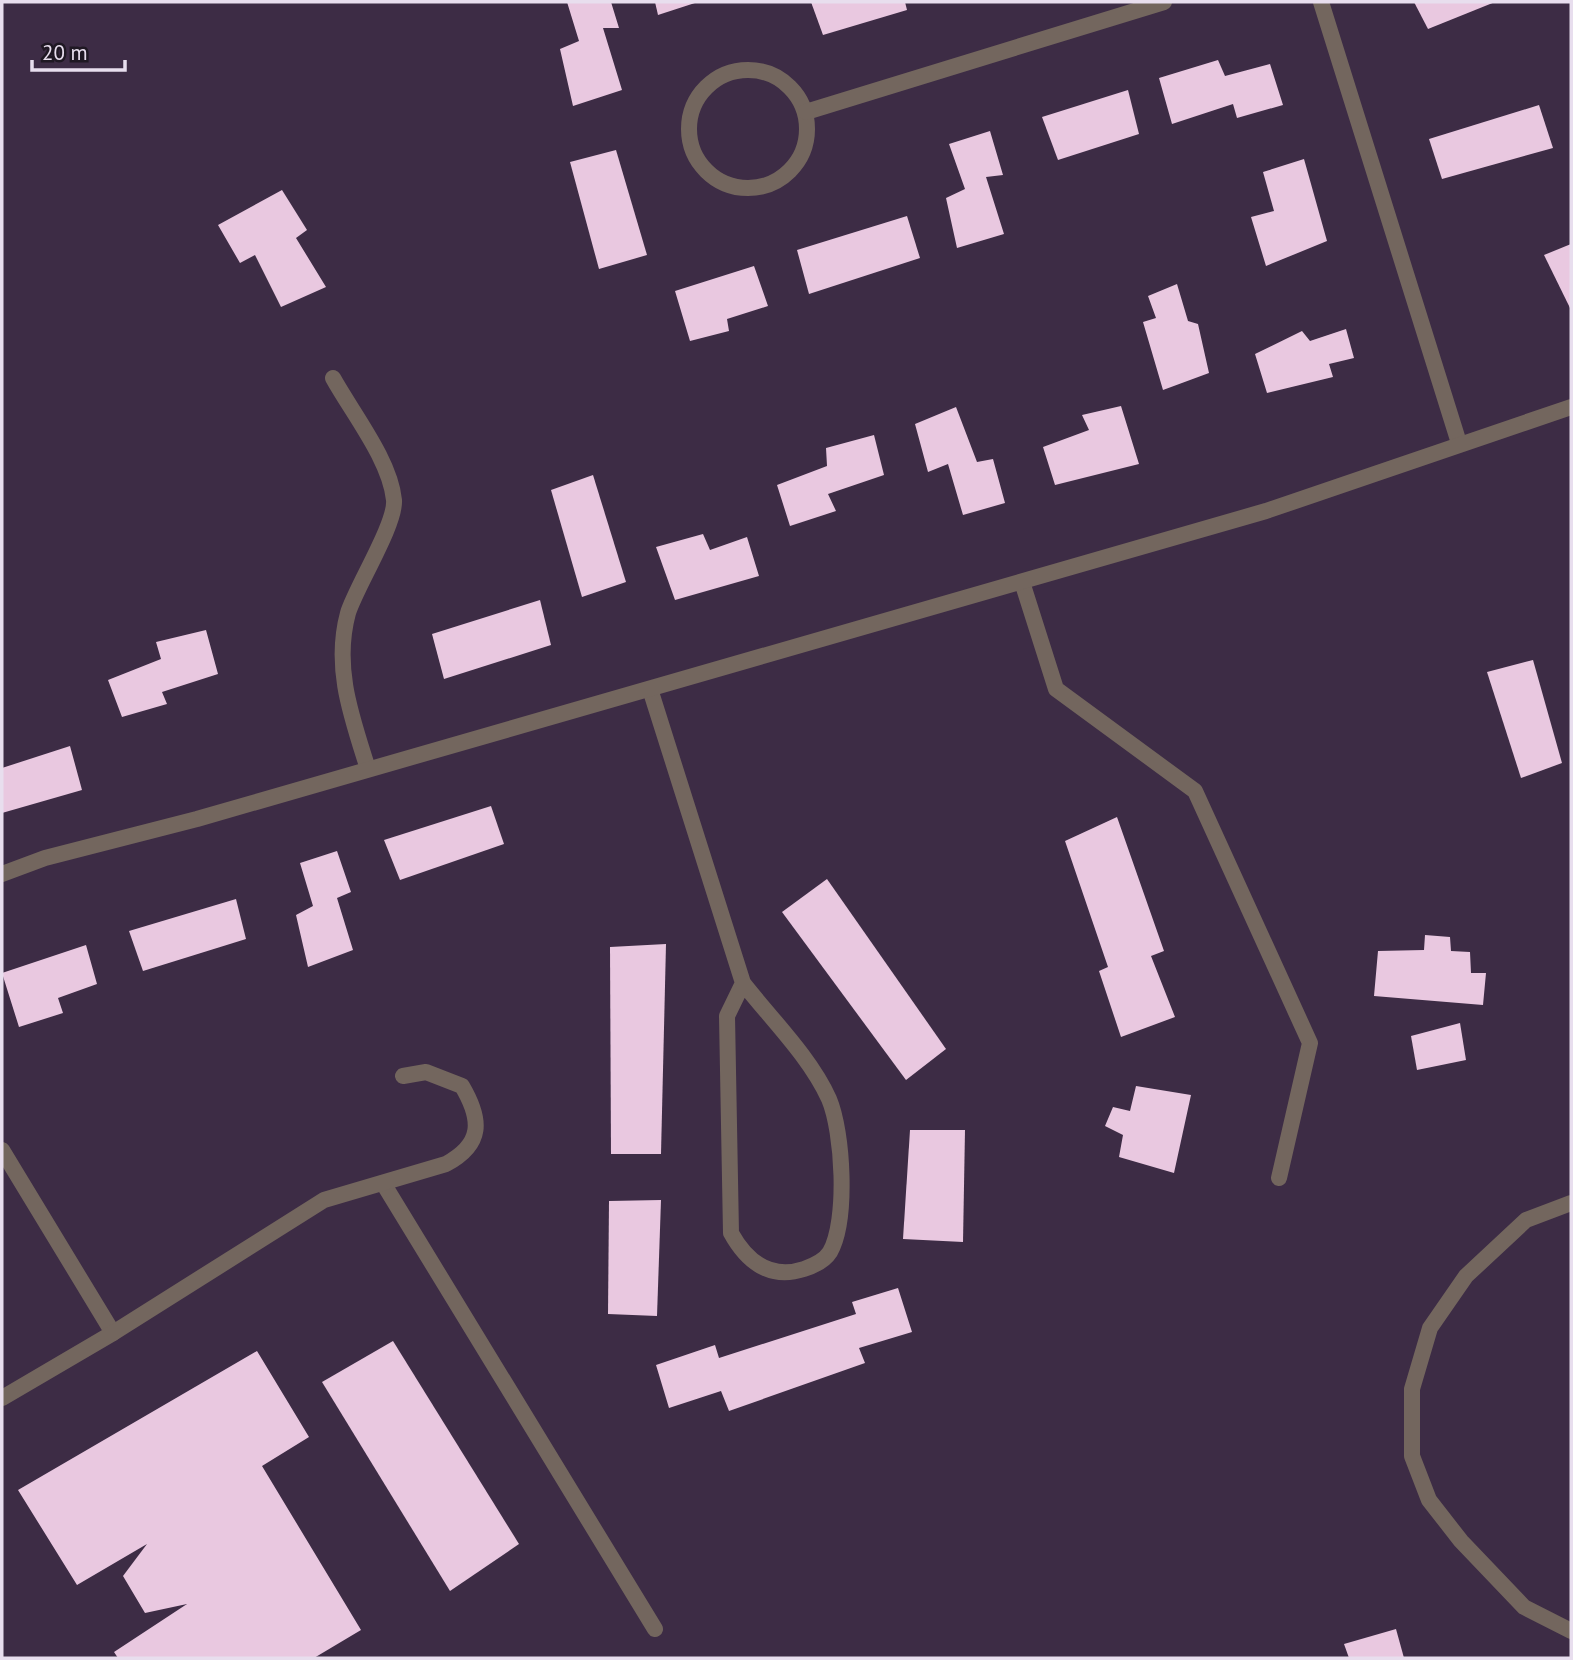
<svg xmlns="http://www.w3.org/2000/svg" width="1573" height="1660" viewBox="0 0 1573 1660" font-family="'PT Sans',sans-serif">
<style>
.building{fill:#e9c8e0}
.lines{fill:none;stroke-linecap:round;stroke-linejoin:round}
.lane{stroke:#73665e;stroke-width:16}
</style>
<rect width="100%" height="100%" fill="#3d2c45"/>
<g class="building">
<polygon points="567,2 611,2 619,28 603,28 622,90 573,106 560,49 579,41"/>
<polygon points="655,2 698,2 658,15"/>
<polygon points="811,2 905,2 907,10 823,35"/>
<polygon points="1414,2 1495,2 1428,29"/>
<polygon points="1218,60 1225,76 1270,64 1283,105 1237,118 1233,104 1172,124 1159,78"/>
<polygon points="1128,90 1139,134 1058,160 1042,117"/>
<polygon points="1539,105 1553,148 1442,179 1429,139"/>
<polygon points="990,131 1003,175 986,177 1004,234 957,248 946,198 965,189 949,144"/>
<polygon points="616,150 647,255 599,269 570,162"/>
<polygon points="1304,159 1327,241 1266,266 1251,217 1274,211 1263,172"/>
<polygon points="282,190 307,230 296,238 326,287 281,307 255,255 240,263 218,225"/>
<polygon points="907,216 920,258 809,294 797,250"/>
<polygon points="1571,244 1571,310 1544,255"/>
<polygon points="754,266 768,306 727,319 729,331 690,341 675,291"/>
<polygon points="1177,284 1188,321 1198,324 1209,373 1163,390 1143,322 1156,318 1148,296"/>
<polygon points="1346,329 1354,358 1329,364 1333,377 1267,393 1255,354 1302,331 1310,341"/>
<polygon points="1121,406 1139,464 1055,485 1043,447 1089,430 1082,415"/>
<polygon points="956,407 977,462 993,459 1005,503 963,515 948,464 928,472 915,424"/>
<polygon points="874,435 884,475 828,494 836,511 790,526 777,485 827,466 826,448"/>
<polygon points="593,475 626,582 582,597 551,490"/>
<polygon points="703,534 710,550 747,537 759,576 675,600 656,547"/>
<polygon points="540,600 551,645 444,679 432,634"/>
<polygon points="206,630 218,674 162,692 167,704 122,717 108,680 161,659 156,642"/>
<polygon points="1533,660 1562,763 1521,778 1487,672"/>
<polygon points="70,746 82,790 2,813 2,768"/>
<polygon points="491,806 504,844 400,880 384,840"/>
<polygon points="1117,817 1164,951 1151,956 1175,1017 1121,1037 1099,971 1108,967 1065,841"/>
<polygon points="337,851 351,892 337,898 353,950 308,967 296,915 313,906 300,863"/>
<polygon points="827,879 946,1049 906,1080 782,912"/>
<polygon points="236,899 246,939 143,971 129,931"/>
<polygon points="1425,935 1450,937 1451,951 1470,952 1471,973 1486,973 1483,1005 1374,996 1378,951 1424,950"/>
<polygon points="666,944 661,1154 611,1154 610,947"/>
<polygon points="86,945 97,984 58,998 63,1013 19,1027 2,973"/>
<polygon points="1460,1023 1466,1060 1417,1070 1411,1036"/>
<polygon points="1136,1086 1191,1095 1174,1173 1119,1157 1123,1135 1105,1126 1113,1107 1130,1111"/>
<polygon points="910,1130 965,1130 963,1242 903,1239"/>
<polygon points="661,1200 657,1316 608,1314 609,1201"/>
<polygon points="898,1288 912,1332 859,1348 865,1363 729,1411 721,1391 669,1408 656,1365 715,1345 719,1358 856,1314 852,1302"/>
<polygon points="393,1341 519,1544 450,1591 322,1382"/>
<polygon points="257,1351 309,1437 262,1466 361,1630 314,1658 118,1658 114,1652 187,1604 145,1613 123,1576 147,1544 77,1585 18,1490"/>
<polygon points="1396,1629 1404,1658 1349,1658 1344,1644"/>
</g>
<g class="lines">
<g class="lane">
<polyline points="1321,2 1459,443"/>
<circle cx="748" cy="129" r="59"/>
<polyline points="806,112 1164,2"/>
<path d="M333,378C353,414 390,460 394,500C396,524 356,587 348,613C333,668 352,718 368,769"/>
<polyline points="1022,582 1056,689 1195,791 1310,1043 1279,1178"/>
<path d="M650,689L743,983L727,1016L731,1233C747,1262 770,1280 804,1269C813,1266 825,1260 830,1252C848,1220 843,1132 829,1099C810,1057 772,1020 743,983"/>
<polyline points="2,874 45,858 197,819 1266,511 1571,407"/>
<polyline points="2,1150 113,1333"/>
<polyline points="383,1183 655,1629"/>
<polyline points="1571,1203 1526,1220 1466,1276 1430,1328 1412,1389 1412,1456 1429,1500 1461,1541 1524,1607 1571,1631"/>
<path d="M2,1398L113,1333L324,1200L446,1164C483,1144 482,1120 462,1086L426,1072L403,1076"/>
</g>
</g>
<rect width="1573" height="1660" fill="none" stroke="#e8deee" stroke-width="7"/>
<path d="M32 60v10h93v-10" fill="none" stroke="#e8deee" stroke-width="3.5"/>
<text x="42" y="60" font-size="21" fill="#e8deee" stroke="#1f1823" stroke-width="5" paint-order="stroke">20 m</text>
</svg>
